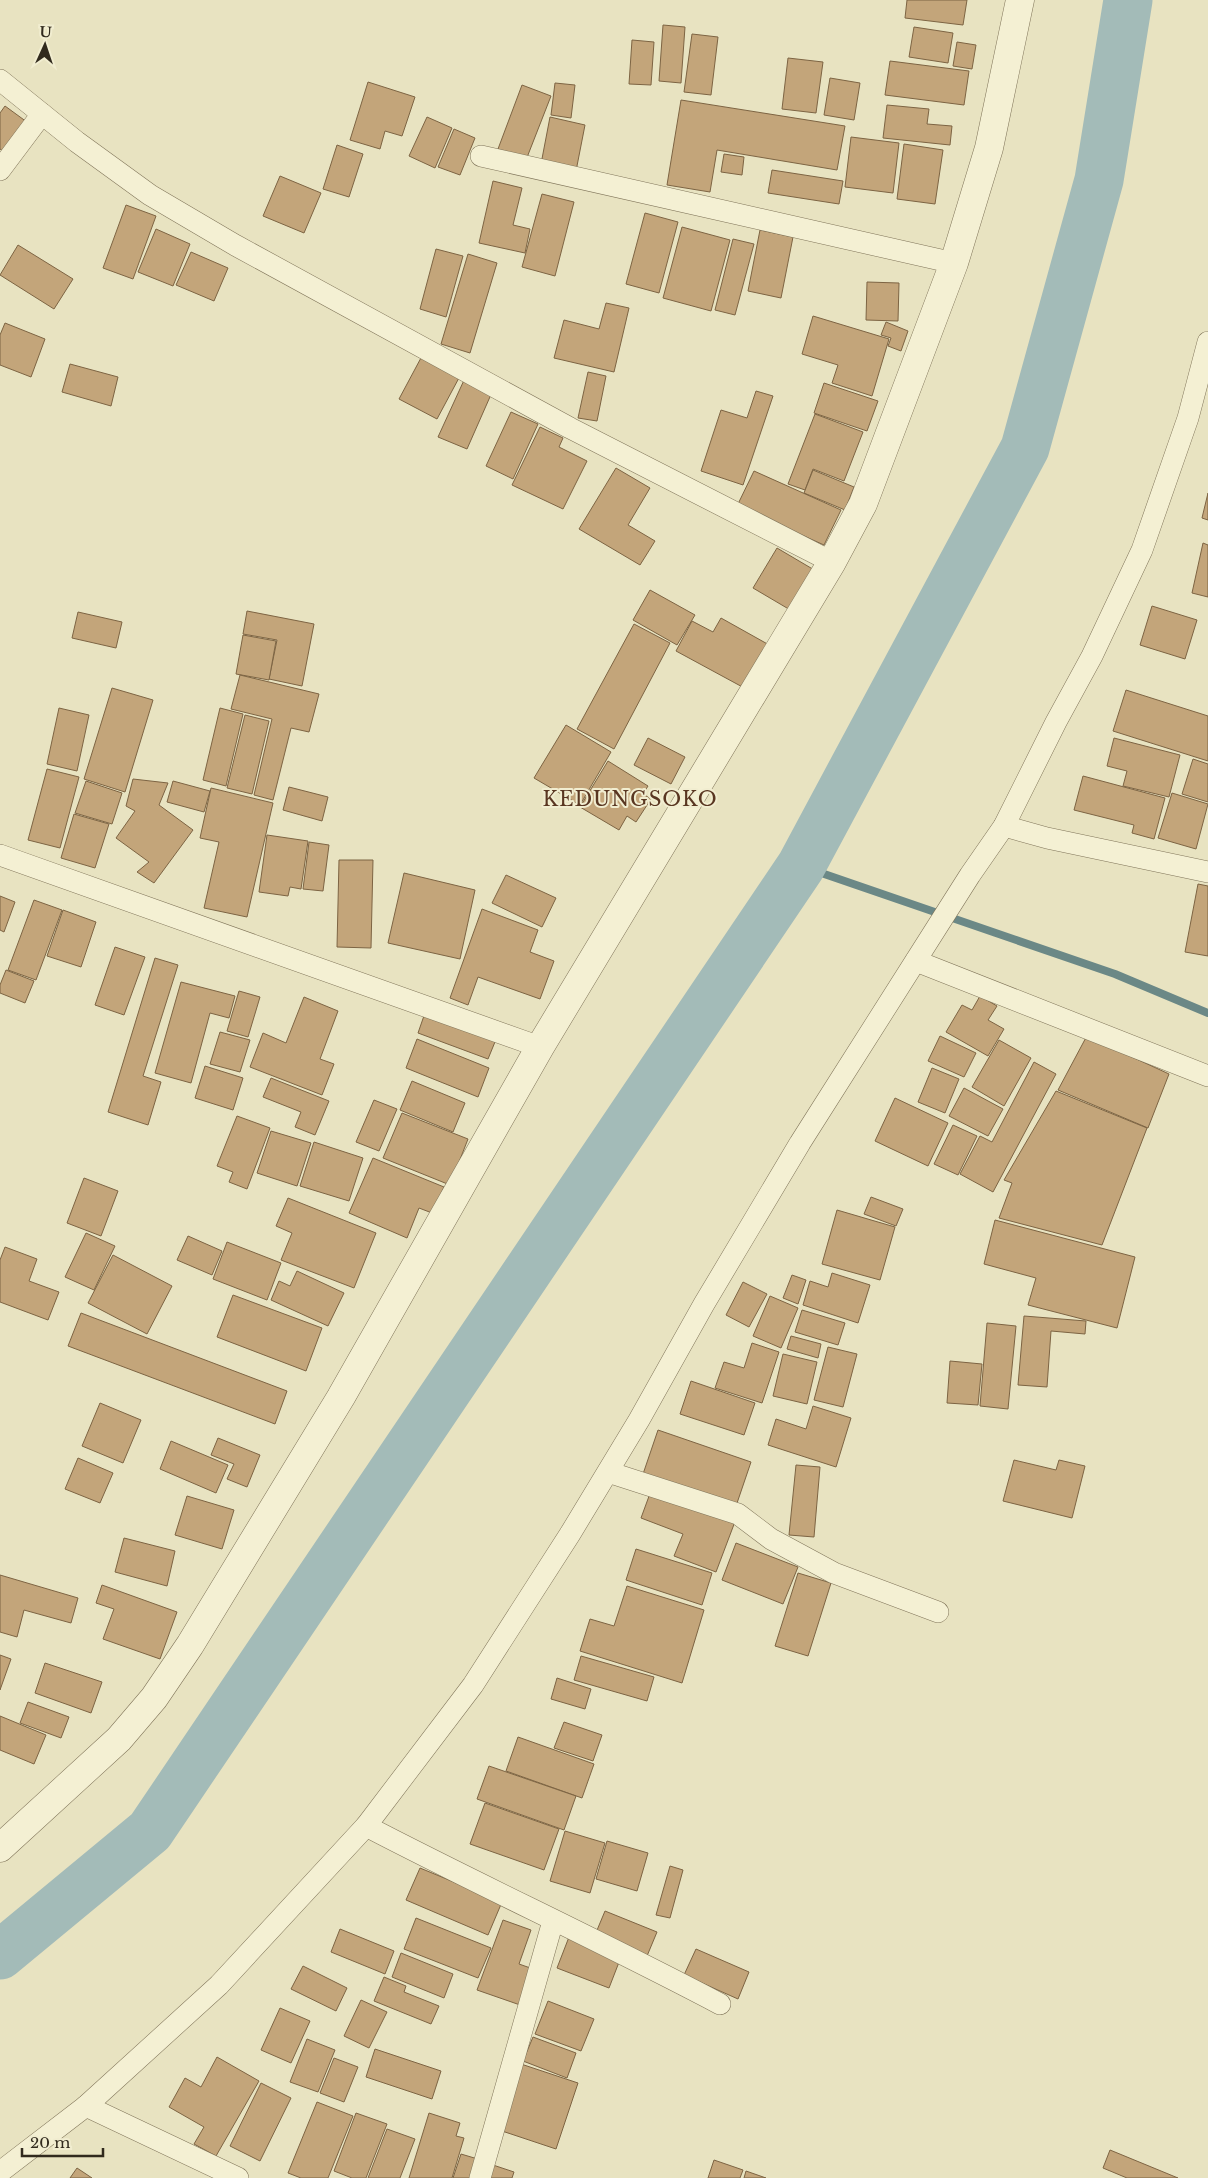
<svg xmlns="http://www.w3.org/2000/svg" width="1208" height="2178" viewBox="0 0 1208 2178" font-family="'Libre Baskerville',serif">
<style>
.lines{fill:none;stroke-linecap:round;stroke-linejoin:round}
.stream{stroke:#6b8886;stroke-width:8}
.river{stroke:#a3bbb8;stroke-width:49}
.building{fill:#c3a57a;stroke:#7d6443}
.minor-casing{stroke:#80755a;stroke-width:22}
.tertiary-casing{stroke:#80755a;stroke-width:29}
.minor{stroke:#f4f0d3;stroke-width:21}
.tertiary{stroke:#f4f0d3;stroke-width:28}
.labels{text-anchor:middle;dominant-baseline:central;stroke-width:4;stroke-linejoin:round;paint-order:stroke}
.quarter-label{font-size:20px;letter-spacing:1px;fill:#593621;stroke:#f1edd0}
</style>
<rect width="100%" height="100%" fill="#e8e3c1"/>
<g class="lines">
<polyline class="stream" points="801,866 1115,974 1208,1013"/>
<polyline class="river" points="0,1955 150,1831 801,866 1025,448 1099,180 1128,0"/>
</g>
<g class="building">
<polygon points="907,0 967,0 963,25 905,18"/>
<polygon points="663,25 685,27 681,83 659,81"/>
<polygon points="914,27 953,33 948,63 909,57"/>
<polygon points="692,34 718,37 711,95 684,92"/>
<polygon points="632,40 654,42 651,85 629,84"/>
<polygon points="957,42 976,45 972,69 953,66"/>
<polygon points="788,58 823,62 816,113 782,109"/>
<polygon points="890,61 969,71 964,105 885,95"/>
<polygon points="830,78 860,83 854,120 824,115"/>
<polygon points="368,82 415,97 402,136 385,131 380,149 350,140"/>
<polygon points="555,83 575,85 571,118 551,115"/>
<polygon points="522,85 551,96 526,160 498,149"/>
<polygon points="681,100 845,126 837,170 717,150 710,192 667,185"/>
<polygon points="887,105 929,109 927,124 952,126 950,145 883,138"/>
<polygon points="5,106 31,125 8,155 0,149 0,113"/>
<polygon points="427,117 452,128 435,168 409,156"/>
<polygon points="550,117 585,125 576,171 541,164"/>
<polygon points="454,129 475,138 460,175 438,167"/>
<polygon points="851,137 899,143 893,193 845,187"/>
<polygon points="904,144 943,150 935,204 897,199"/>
<polygon points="337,145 363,154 349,197 323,189"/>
<polygon points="724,154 744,157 742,175 721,172"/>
<polygon points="772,170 843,181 839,204 768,193"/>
<polygon points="280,176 321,193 304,233 263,216"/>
<polygon points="493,181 522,188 513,225 530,229 525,253 479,243"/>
<polygon points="542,194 574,202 555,276 522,267"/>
<polygon points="126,205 156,216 133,279 103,268"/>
<polygon points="645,213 678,222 659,293 626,284"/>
<polygon points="682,227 730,240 711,311 663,298"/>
<polygon points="156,229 190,244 173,286 138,272"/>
<polygon points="760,230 793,237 781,298 748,291"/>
<polygon points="733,239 754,244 735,315 715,310"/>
<polygon points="18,245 73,279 54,309 0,275"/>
<polygon points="436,249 463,256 446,317 420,309"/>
<polygon points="191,252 228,268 214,301 176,285"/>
<polygon points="468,254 497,263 470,353 441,344"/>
<polygon points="867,282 899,283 898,321 866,320"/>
<polygon points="606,303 629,308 614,372 554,358 564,320 599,329"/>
<polygon points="813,316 889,339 872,396 832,383 838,365 802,354"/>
<polygon points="886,322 908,331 901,351 888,346 891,338 881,335"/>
<polygon points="5,323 45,339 31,377 0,365 0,335"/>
<polygon points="422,356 460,376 437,419 399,399"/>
<polygon points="70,364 118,377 111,406 62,392"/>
<polygon points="588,372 606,376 597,421 578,418"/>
<polygon points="465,378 493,390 467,449 438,437"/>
<polygon points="824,383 878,401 867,431 814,413"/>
<polygon points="756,391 773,396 743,485 701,471 721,410 747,418"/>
<polygon points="511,412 538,424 513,479 486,466"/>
<polygon points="815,414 863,432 844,481 813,469 805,490 788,484"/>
<polygon points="540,427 563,438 559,447 587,461 563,509 512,485"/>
<polygon points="616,468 650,488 628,525 655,541 640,565 579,529"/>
<polygon points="813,470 854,487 845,510 804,493"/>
<polygon points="754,471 841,510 824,545 737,506"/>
<polygon points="1208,493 1208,520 1202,518"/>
<polygon points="1203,543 1208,545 1208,597 1192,593"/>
<polygon points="777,548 816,571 792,611 753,588"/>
<polygon points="650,590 695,615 677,645 633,620"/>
<polygon points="1152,606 1197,620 1185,659 1140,645"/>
<polygon points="247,611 314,624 302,686 269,679 277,640 243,634"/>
<polygon points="78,612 122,622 116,648 72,638"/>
<polygon points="721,618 771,646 748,690 676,651 692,621 713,632"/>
<polygon points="634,624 670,643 614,749 577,729"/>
<polygon points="243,635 276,641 269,680 236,674"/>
<polygon points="240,675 319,694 309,732 291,728 273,800 254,795 272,719 231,709"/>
<polygon points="112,688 153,700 125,792 84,779"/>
<polygon points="1126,690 1208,716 1208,761 1113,731"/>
<polygon points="59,708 89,715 77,771 47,764"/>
<polygon points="220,708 243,714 226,786 203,780"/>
<polygon points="245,715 269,721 252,794 227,788"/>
<polygon points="566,725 611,752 580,805 534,778"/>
<polygon points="648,738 685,757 671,784 634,765"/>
<polygon points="1114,738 1180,755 1169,797 1123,786 1127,771 1107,766"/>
<polygon points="1193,759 1208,764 1208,802 1182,794"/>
<polygon points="608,761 648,786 643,794 651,799 636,822 627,816 619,830 580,807"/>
<polygon points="47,769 79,777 60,848 28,840"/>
<polygon points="1083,776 1165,798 1154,839 1132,833 1134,825 1074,810"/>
<polygon points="133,779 168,783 159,805 193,830 154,883 137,872 149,862 116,838 135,811 126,806"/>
<polygon points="86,781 122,793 112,824 75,813"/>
<polygon points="173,781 210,791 204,812 167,802"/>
<polygon points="289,787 328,797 322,821 283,810"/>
<polygon points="211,788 273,803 247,917 204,908 219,842 200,838"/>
<polygon points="1172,793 1208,804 1196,849 1158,838"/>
<polygon points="74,814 109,824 95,868 61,858"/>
<polygon points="267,835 308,841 301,889 290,887 288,896 259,892"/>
<polygon points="309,842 329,845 323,891 303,889"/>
<polygon points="339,860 373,860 371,948 337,947"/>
<polygon points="404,873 475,890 460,959 388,943"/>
<polygon points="506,875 556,898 542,927 492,903"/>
<polygon points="1198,884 1208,886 1208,956 1185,952"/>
<polygon points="0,896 15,902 4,932 0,930"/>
<polygon points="34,900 62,910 36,980 8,970"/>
<polygon points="482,909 538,930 530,952 554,961 540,999 478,977 468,1005 450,998"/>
<polygon points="63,910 96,922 81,967 47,956"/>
<polygon points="115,947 145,957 124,1015 95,1005"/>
<polygon points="155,958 178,965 143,1076 161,1082 148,1125 108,1112"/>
<polygon points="6,970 34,981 25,1003 0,993 0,985"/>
<polygon points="181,982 235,996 229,1018 210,1013 191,1083 155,1073"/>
<polygon points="239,991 260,997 248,1037 227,1031"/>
<polygon points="980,996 997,1006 988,1020 1004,1029 988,1056 946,1032 962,1005 972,1010"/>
<polygon points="304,997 338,1011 320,1059 334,1064 322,1095 250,1067 263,1033 286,1043"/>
<polygon points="426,1010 497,1037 488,1059 418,1033"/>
<polygon points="1090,1030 1117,1050 1169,1074 1148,1128 1058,1090"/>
<polygon points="220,1032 250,1040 240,1072 210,1064"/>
<polygon points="940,1036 976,1053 964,1077 928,1061"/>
<polygon points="417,1039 489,1068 478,1097 406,1068"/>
<polygon points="999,1040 1031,1058 1004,1106 972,1087"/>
<polygon points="1034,1062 1056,1074 993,1192 960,1174 980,1136 992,1142"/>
<polygon points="205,1066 243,1078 233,1110 195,1098"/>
<polygon points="932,1068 959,1079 945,1113 918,1102"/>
<polygon points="271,1078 329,1101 315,1135 295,1127 301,1112 263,1097"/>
<polygon points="412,1081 465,1103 453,1132 400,1110"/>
<polygon points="964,1088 1003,1109 988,1136 949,1116"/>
<polygon points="1056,1091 1147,1128 1102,1245 999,1218 1012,1183 1004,1180"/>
<polygon points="895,1098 948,1123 928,1166 875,1141"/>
<polygon points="374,1100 397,1109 379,1151 356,1142"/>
<polygon points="402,1113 468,1139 450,1185 383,1158"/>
<polygon points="237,1116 270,1128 247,1189 229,1182 233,1172 217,1166"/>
<polygon points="953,1125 977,1136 958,1175 934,1164"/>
<polygon points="271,1131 311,1143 297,1186 257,1173"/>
<polygon points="314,1142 363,1158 349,1201 300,1186"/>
<polygon points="373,1158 444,1187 432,1213 419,1208 407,1238 349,1213"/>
<polygon points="84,1178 118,1191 101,1236 67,1223"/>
<polygon points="871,1197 903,1209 896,1226 864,1214"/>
<polygon points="288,1198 376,1233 354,1288 281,1260 292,1233 276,1226"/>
<polygon points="837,1210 895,1227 880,1280 822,1264"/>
<polygon points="995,1220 1135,1257 1117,1328 1028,1305 1036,1278 984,1264"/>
<polygon points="86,1233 115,1246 94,1290 65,1277"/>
<polygon points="188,1236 222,1251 212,1275 177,1260"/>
<polygon points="227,1242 281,1263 267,1300 213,1279"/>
<polygon points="5,1247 37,1259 29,1281 59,1292 48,1320 0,1302 0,1260"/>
<polygon points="113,1255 172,1286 147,1334 88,1303"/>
<polygon points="297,1271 344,1293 328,1326 271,1300 279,1281 290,1286"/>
<polygon points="832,1273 870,1285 858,1323 803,1305 810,1281 828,1287"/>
<polygon points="792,1275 806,1280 798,1304 783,1298"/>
<polygon points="743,1282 767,1294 749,1327 726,1315"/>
<polygon points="233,1295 322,1328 306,1371 217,1337"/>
<polygon points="770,1296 798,1308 781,1348 753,1336"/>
<polygon points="802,1310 845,1323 838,1345 795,1332"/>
<polygon points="81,1313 287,1391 275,1424 68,1346"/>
<polygon points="1024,1316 1086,1321 1085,1334 1051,1331 1047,1387 1018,1385"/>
<polygon points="987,1323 1016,1326 1008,1409 980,1406"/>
<polygon points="791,1336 821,1344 818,1358 787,1349"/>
<polygon points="752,1343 779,1352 762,1403 715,1388 724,1362 744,1368"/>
<polygon points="828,1347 857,1354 843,1407 814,1400"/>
<polygon points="783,1354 817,1362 807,1404 773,1396"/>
<polygon points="950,1361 982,1364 978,1405 947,1403"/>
<polygon points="691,1381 755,1403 744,1435 680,1414"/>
<polygon points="100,1403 141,1420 123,1463 82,1446"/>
<polygon points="813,1406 851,1418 836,1467 768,1445 776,1419 806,1429"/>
<polygon points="658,1430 751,1462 735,1509 642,1477"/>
<polygon points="218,1438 260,1455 247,1487 227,1479 234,1464 211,1455"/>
<polygon points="171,1441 228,1465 216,1493 160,1469"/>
<polygon points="78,1458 113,1473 100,1503 65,1489"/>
<polygon points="1014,1460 1056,1470 1059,1460 1085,1466 1072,1518 1003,1501"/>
<polygon points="796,1465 820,1467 814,1537 789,1535"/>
<polygon points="652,1488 736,1519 716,1572 674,1556 683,1534 641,1518"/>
<polygon points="187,1496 234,1510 222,1549 175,1535"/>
<polygon points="124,1538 175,1551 167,1586 115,1572"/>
<polygon points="736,1543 798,1567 783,1604 722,1580"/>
<polygon points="636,1549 712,1573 702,1605 626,1580"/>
<polygon points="798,1573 831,1583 808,1656 775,1646"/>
<polygon points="0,1575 78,1598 71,1623 24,1610 17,1637 0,1632"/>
<polygon points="102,1585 177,1612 160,1659 103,1639 114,1609 96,1603"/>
<polygon points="627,1586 704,1610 682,1683 580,1651 590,1619 614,1626"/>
<polygon points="0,1655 11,1659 0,1690"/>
<polygon points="581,1656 654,1677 647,1701 574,1680"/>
<polygon points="45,1663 102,1682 91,1713 35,1693"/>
<polygon points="557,1678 591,1689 585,1709 551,1699"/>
<polygon points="28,1702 69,1717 61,1738 20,1723"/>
<polygon points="0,1716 46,1735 34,1764 0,1750"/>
<polygon points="564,1722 602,1735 593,1761 554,1748"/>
<polygon points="518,1737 594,1764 582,1798 506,1771"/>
<polygon points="489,1766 576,1796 564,1830 477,1799"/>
<polygon points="485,1803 559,1829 544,1870 470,1844"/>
<polygon points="565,1831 605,1843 590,1893 550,1881"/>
<polygon points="607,1841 648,1853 637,1891 596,1879"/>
<polygon points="670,1866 683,1870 670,1918 656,1915"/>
<polygon points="420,1868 502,1902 488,1935 406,1900"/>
<polygon points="605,1911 657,1932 647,1956 595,1935"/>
<polygon points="416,1918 491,1948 478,1978 404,1949"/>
<polygon points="503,1920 531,1930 519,1964 536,1970 523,2006 477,1990"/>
<polygon points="340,1929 394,1951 385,1974 331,1952"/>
<polygon points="569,1937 621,1957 609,1988 557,1968"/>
<polygon points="696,1949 749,1972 738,1999 684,1975"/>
<polygon points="401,1953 453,1974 444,1998 392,1977"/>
<polygon points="303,1966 347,1988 336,2011 291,1989"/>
<polygon points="384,1977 406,1986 404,1992 439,2006 431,2024 374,2001"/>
<polygon points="361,2000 387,2012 369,2048 344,2036"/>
<polygon points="548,2001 594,2019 581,2051 535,2034"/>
<polygon points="280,2008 310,2021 291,2063 261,2050"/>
<polygon points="533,2037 576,2053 567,2078 523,2061"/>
<polygon points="307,2039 335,2050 318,2092 290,2082"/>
<polygon points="375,2049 441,2071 432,2099 366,2077"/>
<polygon points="217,2057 259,2081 216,2156 194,2144 204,2127 169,2107 185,2078 201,2087"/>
<polygon points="334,2058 358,2067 344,2102 320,2093"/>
<polygon points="521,2064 578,2083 556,2149 499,2130"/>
<polygon points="261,2083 291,2098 260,2161 230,2146"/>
<polygon points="317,2102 353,2116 328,2178 301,2178 288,2173"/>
<polygon points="356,2113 387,2124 366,2178 352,2178 334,2171"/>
<polygon points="429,2113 460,2123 456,2136 464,2138 452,2178 409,2178"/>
<polygon points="387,2129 415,2139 400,2178 368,2178"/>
<polygon points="1110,2150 1178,2178 1127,2178 1103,2168"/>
<polygon points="461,2154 481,2160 475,2178 453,2178"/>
<polygon points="714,2160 743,2170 740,2178 708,2178"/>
<polygon points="493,2165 514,2172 512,2178 488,2178"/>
<polygon points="77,2168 92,2178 70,2178"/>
<polygon points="746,2171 766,2178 744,2178"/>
</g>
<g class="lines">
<g class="minor-casing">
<g id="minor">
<polyline points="0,80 77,142 150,195 235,245 570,428 832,562"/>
<polyline points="481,156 954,263"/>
<polyline points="0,170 42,114"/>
<polyline points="1004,826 1047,838 1208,872"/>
<polyline points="0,855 540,1047"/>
<polyline points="916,961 1208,1076"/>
<polyline points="608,1472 738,1514 771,1539 834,1573 938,1612"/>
<path d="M366,1826C483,1887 603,1942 720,2004"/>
<polyline points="0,2172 86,2106"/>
<polyline points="238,2178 86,2106 219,1985 366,1826 473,1685 570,1534 639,1420 704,1304 800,1143 970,875 1004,826 1056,722 1092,656 1142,550 1188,418 1208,342"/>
<polyline points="480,2178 553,1921"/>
</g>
</g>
<g class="tertiary-casing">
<polyline id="tertiary" points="0,1848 119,1739 154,1698 190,1645 341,1397 540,1047 832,562 863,504 954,263 989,148 1020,0"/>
</g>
<use href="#minor" class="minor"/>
<use href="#tertiary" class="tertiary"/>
</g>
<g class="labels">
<g class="quarter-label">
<text x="630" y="799">KEDUNGSOKO</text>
</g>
</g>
<g transform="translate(45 45) rotate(3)" stroke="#f1edd0" stroke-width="4" paint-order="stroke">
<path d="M0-4L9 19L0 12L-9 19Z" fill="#312a1d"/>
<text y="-8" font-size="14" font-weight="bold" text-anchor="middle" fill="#312a1d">U</text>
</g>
<path d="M22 2148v8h81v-8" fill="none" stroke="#312a1d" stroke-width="2.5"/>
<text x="30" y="2148" font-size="15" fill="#312a1d" stroke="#f1edd0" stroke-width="4" paint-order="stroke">20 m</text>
</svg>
